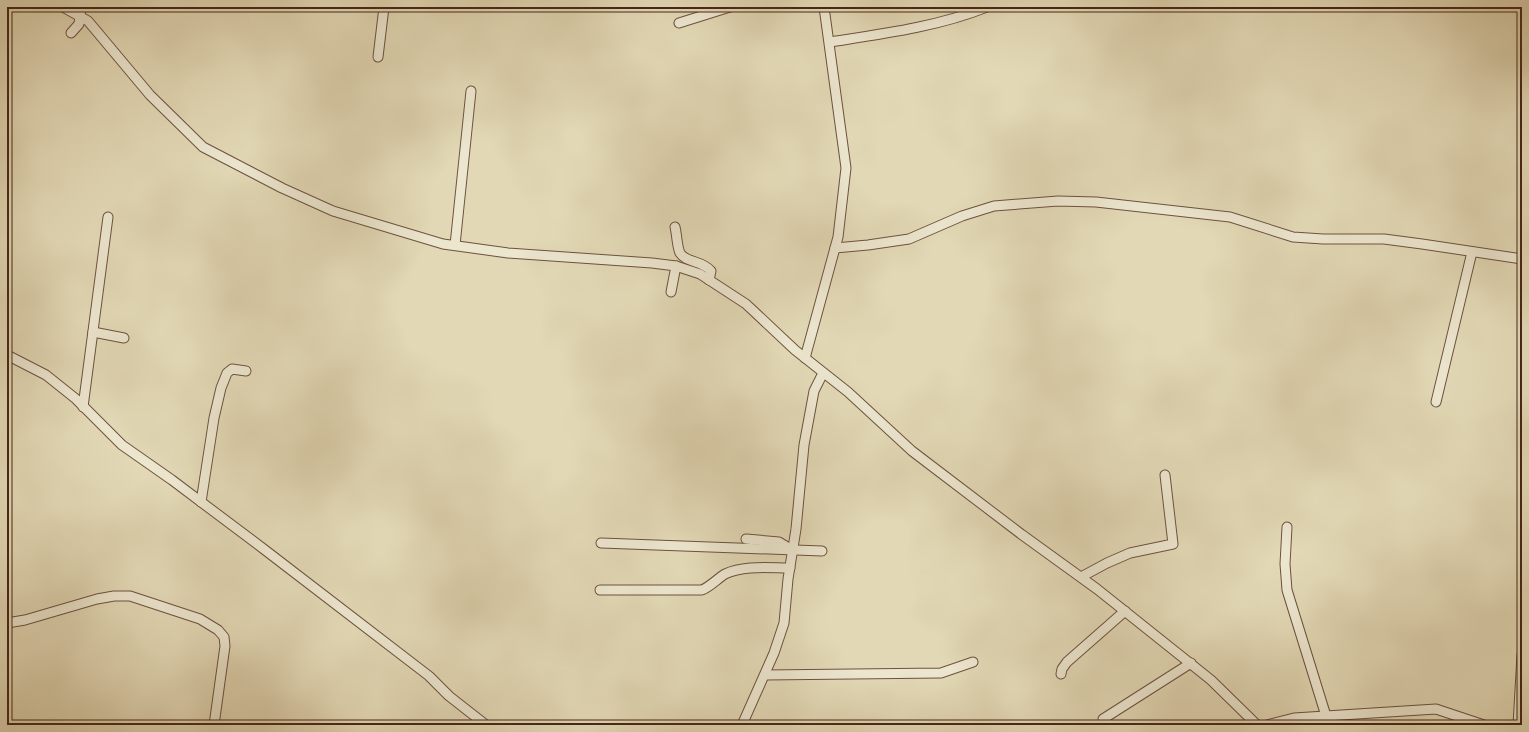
<svg xmlns="http://www.w3.org/2000/svg" width="1529" height="732" viewBox="0 0 1529 732" font-family="'IM FELL Great Primer',serif">
<style>
.lines{fill:none;stroke-linecap:round;stroke-linejoin:round}
.minor-casing{stroke:#6d523f;stroke-width:11}
.minor{stroke:#ece6cf;stroke-width:9}
</style>
<rect width="100%" height="100%" fill="#e2d8b5"/>
<filter id="stains"><feTurbulence type="fractalNoise" baseFrequency=".005" numOctaves="4"/><feColorMatrix values="0 0 0 0 .2 0 0 0 0 .09 0 0 0 0 .02 0 0 0 .5 -.17"/></filter>
<radialGradient id="worn" r=".72"><stop offset=".6" stop-color="#630" stop-opacity="0"/><stop offset="1" stop-color="#630" stop-opacity=".3"/></radialGradient>
<g class="lines">
<g class="minor-casing">
<g id="minor">
<polyline points="63,7 88,21 150,95 203,147 282,188 333,211 443,244 508,253 652,263 676,266 700,274 746,304 795,350 848,392 912,451 1021,534 1097,589 1211,680 1257,725"/>
<polyline points="679,23 730,7"/>
<polyline points="71,33 79,24 81,7"/>
<path d="M830,42C882,34 937,27 987,7"/>
<polyline points="378,57 384,7"/>
<path d="M675,227C677,235 677,247 680,253C686,263 702,260 711,271L709,280"/>
<polyline points="455,245 471,91"/>
<polyline points="835,248 868,245 909,239 962,216 994,206 1058,201 1096,202 1230,217 1293,237 1323,239 1384,239 1422,244 1522,259"/>
<polyline points="671,292 676,266"/>
<polyline points="93,332 124,338"/>
<polyline points="7,355 46,375 76,399 122,445 172,480 265,550 429,676 449,696 486,725"/>
<polyline points="805,358 838,237 846,168 824,7"/>
<polyline points="1436,402 1472,252"/>
<polyline points="83,407 108,217"/>
<polyline points="201,502 214,418 221,388 227,373 232,369 246,371"/>
<polyline points="1287,527 1285,564 1287,590 1326,716"/>
<polyline points="746,539 779,542 789,548"/>
<polyline points="601,543 822,551"/>
<polyline points="1081,577 1107,563 1130,553 1173,544 1165,475"/>
<path d="M600,590H702C711,586 717,579 725,574C744,565 769,568 790,568"/>
<polyline points="7,623 25,620 97,599 114,596 130,596 200,619 218,630 224,637 225,646 214,725"/>
<polyline points="1061,674 1062,669 1067,662 1125,611"/>
<polyline points="765,675 941,673 973,662"/>
<polyline points="1103,719 1191,663"/>
<polyline points="742,725 774,653 784,623 788,579 796,529 804,445 814,391 823,373"/>
<polyline points="1267,725 1294,718 1436,709 1484,725"/>
<polyline points="1518,725 1522,655"/>
</g>
</g>
<use href="#minor" class="minor"/>
</g>
<rect width="1529" height="732" fill="none" stroke="#e2d8b5" stroke-width="24"/>
<rect x="8" y="8" width="1513" height="716" fill="none" stroke="#462618" stroke-width="2"/>
<rect x="12" y="12" width="1505" height="708" fill="none" stroke="#462618"/>
<rect width="100%" height="100%" filter="url(#stains)"/>
<rect width="100%" height="100%" fill="url(#worn)"/>
</svg>
